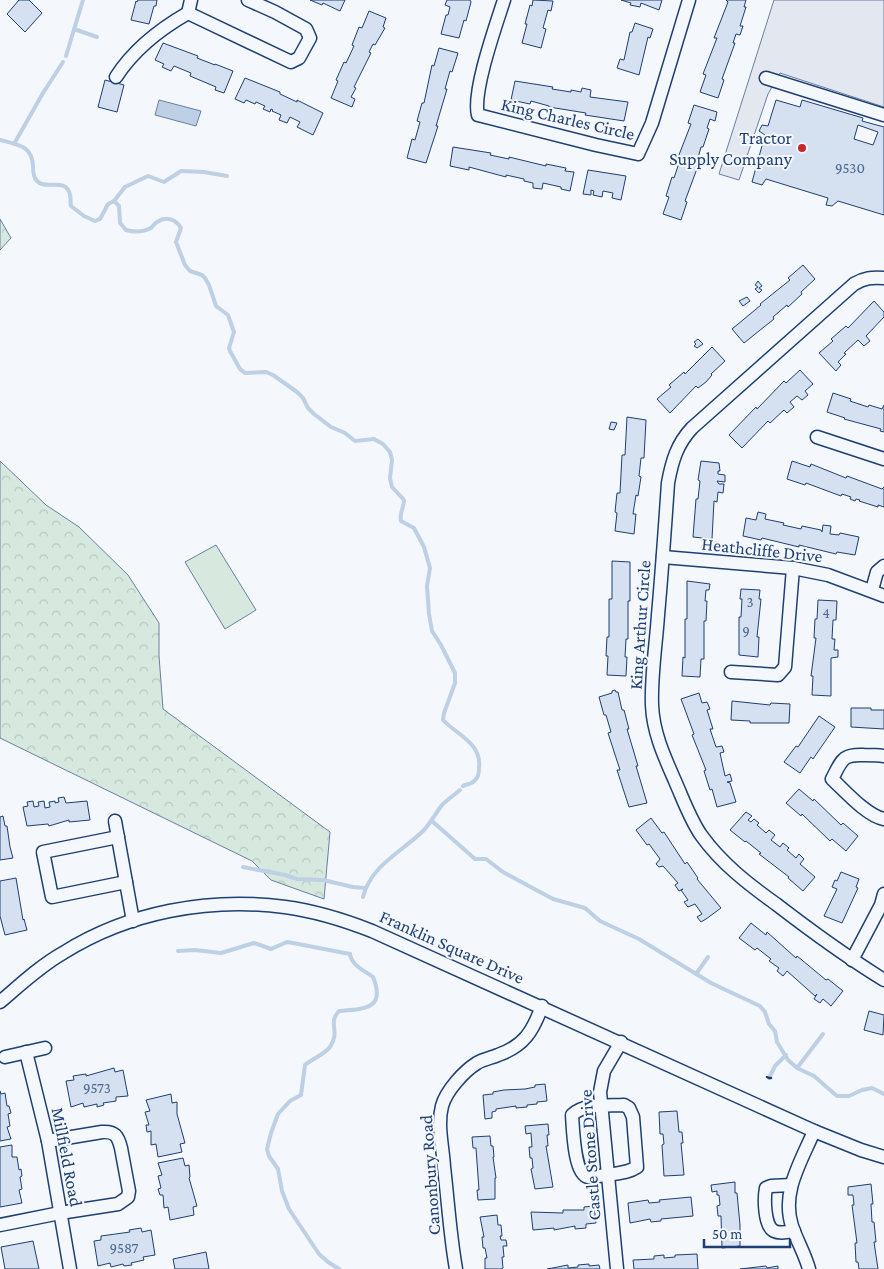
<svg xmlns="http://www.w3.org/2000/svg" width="884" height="1269" viewBox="0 0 884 1269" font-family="'Crimson Pro',serif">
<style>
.grass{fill:#d7e8df;stroke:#687fa3}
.forest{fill:url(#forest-crowns);stroke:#687fa3}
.parking{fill:#e3e8f0;stroke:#687fa3}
.water{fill:#bed0e5;stroke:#687fa3}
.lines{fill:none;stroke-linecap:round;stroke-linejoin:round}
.stream{stroke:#bed0e5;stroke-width:4}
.building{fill:#d5e0f0;stroke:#1d3f73;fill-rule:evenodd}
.minor-casing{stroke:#1d3f73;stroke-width:15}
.minor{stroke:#f4f7fb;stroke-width:12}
.wall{stroke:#1d3f73;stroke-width:2.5}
.poi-dot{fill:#c62828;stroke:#f4f7fb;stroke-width:2}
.labels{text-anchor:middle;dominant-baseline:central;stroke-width:4;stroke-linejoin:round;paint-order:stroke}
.number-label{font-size:15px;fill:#4b6792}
.street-label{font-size:18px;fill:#1d3f73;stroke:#f4f7fb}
.poi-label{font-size:18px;fill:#1d3f73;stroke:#f4f7fb;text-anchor:end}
</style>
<defs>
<pattern id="forest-crowns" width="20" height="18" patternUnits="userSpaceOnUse" patternTransform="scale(1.25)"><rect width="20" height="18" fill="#d7e8df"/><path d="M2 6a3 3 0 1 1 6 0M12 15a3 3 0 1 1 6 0" fill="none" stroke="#b8c8c3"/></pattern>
</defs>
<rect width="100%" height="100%" fill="#f4f7fb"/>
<polygon class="grass" points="216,545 256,610 225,629 185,562"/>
<g class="forest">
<polygon points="0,219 11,238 0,250"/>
<polygon points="0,461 46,505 79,527 128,575 159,623 159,656 163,709 330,832 324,899 271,880 252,861 0,738"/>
</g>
<polygon class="parking" points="774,0 884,0 884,107 780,73 768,94 739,180 719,174"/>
<polygon class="water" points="159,100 201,111 196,126 155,115"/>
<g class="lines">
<g class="stream">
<polyline points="74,29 97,37"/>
<polyline points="66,56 83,0"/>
<path d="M0,140C18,145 32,145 33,166C33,171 33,177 37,181C45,191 66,176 70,195C71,199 70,202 71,206L84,216L95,221L100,219L108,204L114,201L125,187L148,176L164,182L181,171L204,172L227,176"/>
<polyline points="14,144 43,93 63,62"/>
<path d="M114,201L119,206L120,223L126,230C133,232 143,232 151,228C152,227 155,223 157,222C166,216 176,219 181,228L176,242L185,265L190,271L202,275L205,278L209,285L216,306L228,315L234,332L229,348L230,351L240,369L245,373L266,372L273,375L297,392L303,398L308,408L314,414L331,427L345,433L355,441L374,439L383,444L390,452L392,460L390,478L392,487L404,500C404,507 399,514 401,521L414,528L424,547L430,568L427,586L429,614L432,631L441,645L455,673V683L444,713L443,720C457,735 482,743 479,768C479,771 479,776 476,779C473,784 467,784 463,786"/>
<polyline points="432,821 475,859 486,859 503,872 553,899 585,908 600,921 639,939 711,983 760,1006 765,1012 769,1024 775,1031 777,1042 788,1060 797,1068 814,1076 837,1096 849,1096 862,1090 872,1088 884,1094"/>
<polyline points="243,867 285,875 297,879 323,880 353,887 365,888"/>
<path d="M363,897C371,865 402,852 424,830C431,822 436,813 442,805C447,800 454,795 460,790"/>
<polyline points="178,951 195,950 221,953 254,943 271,949 287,942 293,943 350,954"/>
<polyline points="696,974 708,957"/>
<polyline points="797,1068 823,1034"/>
<polyline points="769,1078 775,1066 786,1055"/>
<path d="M339,1269L328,1262L319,1254L289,1209L282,1191L278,1169L269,1156L267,1149L271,1133L278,1114L290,1101L301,1095L305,1065C312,1059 325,1054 330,1047C341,1030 327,1024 339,1011C365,1009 386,1009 373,977C365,971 351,965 350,954"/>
</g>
</g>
<g class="building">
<polygon points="19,0 29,0 42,13 25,32 7,14"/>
<polygon points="138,0 157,0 156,6 154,6 149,24 131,20 136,1 137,2"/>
<polygon points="310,0 345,0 340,11 323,3 322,5"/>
<polygon points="447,0 470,0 471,2 466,21 464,20 459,38 441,34 446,15 448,15 450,7 445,5"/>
<polygon points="533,0 553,1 551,11 548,10 543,28 546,29 541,48 522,43 527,24 525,24 530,5 532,6"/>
<polygon points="621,0 662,0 659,10 641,3 640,7 630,5 631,3"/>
<polygon points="726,0 746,0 744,7 746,7 740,26 743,26 740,35 736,34 733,43 735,43 722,79 724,80 718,98 700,92 706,75 703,74 717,38 714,38 728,2"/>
<polygon points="369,11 386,18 383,27 385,28 375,45 373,44 369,52 371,53 354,87 356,88 351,97 355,99 352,107 331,98 338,81 336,80 344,62 346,63 354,46 352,45 359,27 362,28"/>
<polygon points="635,23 653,29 650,38 648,37 639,75 617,68 620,59 624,60 630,32 632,32"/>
<polygon points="163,43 198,56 197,58 215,65 215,64 233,71 224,93 215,90 216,87 190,76 191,73 174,66 171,71 162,67 164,64 155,60"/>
<polygon points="439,48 458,53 452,72 450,71 445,89 447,89 436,126 438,126 426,163 407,158 412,139 415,140 420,122 417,121 422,103 424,103 432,65 434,66"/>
<polygon points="245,78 280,92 280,94 297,102 297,100 323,113 313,135 297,127 300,122 290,117 287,123 279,120 281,115 272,111 273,110 271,109 270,112 263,109 265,106 256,102 255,104 246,100 244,103 235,99"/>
<polygon points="105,80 124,85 117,112 98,107"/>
<polygon points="515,81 553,87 552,89 571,92 571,90 581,92 582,88 591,90 590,97 628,102 624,121 585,115 586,113 549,107 549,106 531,101 530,104 511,100"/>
<path d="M776,100L800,107L802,100L863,118L862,121L884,127V215L838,201L832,206L826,205L828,198L766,179L762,185L752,182L765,135L759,131L762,125L768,126ZM858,125L878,132L873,145L854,139Z"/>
<polygon points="694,105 717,112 715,121 710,119 707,128 709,129 703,147 701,147 696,165 698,166 685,201 687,202 681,220 663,214 669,197 666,196 672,177 674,178 680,160 677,160 691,124 688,123"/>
<polygon points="453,147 491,153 490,155 509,159 509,157 546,166 546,164 566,168 565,171 574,172 570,191 561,189 561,187 543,183 542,189 533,188 533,183 524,181 524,179 506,175 506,177 469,167 469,170 450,166"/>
<polygon points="588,170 626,176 621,200 612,198 613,193 603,191 602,197 593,195 594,191 591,190 591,195 583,194"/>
<polygon points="803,265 815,279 801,292 802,294 788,307 787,305 773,317 774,319 744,343 732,329 761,305 760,304 790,280 788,278"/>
<polygon points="758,281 762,286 759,288 762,290 759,293 755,289 758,287 755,285"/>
<polygon points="747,297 750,301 743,306 739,301"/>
<polygon points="874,301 884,312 884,317 866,336 870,341 864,346 858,340 844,353 846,354 838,362 841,365 836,371 819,353 833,341 831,339 846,326 848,328"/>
<polygon points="698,339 703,344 697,348 694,346 696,344 694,342"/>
<polygon points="712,347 725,361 711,374 712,375 706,382 698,388 696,386 670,413 657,399 671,387 669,385 684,372 685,374"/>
<polygon points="800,370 813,384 805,391 808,395 802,400 797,396 790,402 794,407 787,413 784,410 770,423 768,421 742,448 729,435 756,407 757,409 784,381 786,383"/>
<polygon points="833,393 851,399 850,401 868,407 869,405 882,409 884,405 884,432 880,431 881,429 844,419 845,418 827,412"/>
<polygon points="627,417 646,420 644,458 641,458 639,476 641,477 638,496 636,495 633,514 636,514 634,534 615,531 617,513 615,512 617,493 620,493 622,455 625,455"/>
<polygon points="611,422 617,423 614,430 609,429"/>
<polygon points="701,461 719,463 720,471 718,471 718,474 725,475 725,482 717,481 719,484 724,484 723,493 718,492 717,502 714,501 712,539 693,537 696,499 698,499 700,481 698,480"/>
<polygon points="792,461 810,467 811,464 846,478 847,476 882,489 884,487 884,507 878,505 878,507 859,501 860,500 856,499 855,501 850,499 851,497 842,494 841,496 806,483 805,485 787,479"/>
<polygon points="758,512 766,514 765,519 784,523 783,525 801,529 802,526 821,530 822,532 823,525 831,526 830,534 839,535 840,533 859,537 855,555 837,552 836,554 799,545 799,547 762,538 761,540 743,536 746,518 756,520"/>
<polygon points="612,561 630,562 630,601 628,601 628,639 626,639 625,657 627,657 626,676 607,675 608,656 606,656 607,637 609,637 609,599 612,599"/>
<polygon points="687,581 710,584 709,590 706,590 705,601 707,601 706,621 704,621 704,659 701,659 700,677 682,676 683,657 685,658 685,619 687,619"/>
<polygon points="741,589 760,590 759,599 761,599 757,637 759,637 758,657 739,655 739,617 741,617 742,599 740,599"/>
<polygon points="818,600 837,601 836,620 833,620 832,639 835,639 834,650 838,650 838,657 831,658 831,696 812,695 813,676 811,676 816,638 814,638 815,619 817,619"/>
<polygon points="615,690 616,692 618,692 622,710 624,710 629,729 627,729 638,766 636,766 647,803 629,807 617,770 620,770 608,733 611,732 606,715 604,715 599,697 612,693 612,691"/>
<polygon points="699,693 702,703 707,702 710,709 707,710 713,729 710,729 716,747 722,746 724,752 720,753 725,776 730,774 732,781 727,782 730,783 736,802 717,807 712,789 710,790 704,771 706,770 692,735 694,734 681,699"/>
<polygon points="732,701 770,705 771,703 790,704 789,723 750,723 750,721 731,720"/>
<polygon points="851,708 871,708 871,710 884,710 884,729 851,727"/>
<polygon points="819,716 835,727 813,759 811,757 800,773 784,762 796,746 798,747"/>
<polygon points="799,789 813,801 814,799 841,825 843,823 858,836 846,851 832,839 830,841 802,814 801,816 786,803"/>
<polygon points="64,797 66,803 87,801 90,820 69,822 69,820 49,826 48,824 27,826 23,807 28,806 27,802 33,801 34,807 39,806 38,802 44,801 45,808 50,807 49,802 55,801 55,803 59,802 58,798"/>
<polygon points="746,812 752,816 748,820 751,822 754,819 759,823 757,825 766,833 769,830 775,835 771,840 780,847 783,843 789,848 787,850 796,858 799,854 804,859 800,864 815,877 803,891 788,878 789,877 759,854 761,853 746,841 745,842 730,830"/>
<polygon points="3,816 5,826 7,826 10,847 13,858 0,860 0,817"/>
<polygon points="651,818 662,833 664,832 685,864 687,862 698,878 697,879 721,908 706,919 701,922 697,917 702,914 695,904 688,907 684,902 688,900 681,890 683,889 679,891 675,885 678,883 663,866 659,867 656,864 660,859 649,844 647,845 636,830"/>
<polygon points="841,872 859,879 856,887 858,888 842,923 824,916 837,889 832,887 835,880 837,881"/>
<polygon points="16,878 23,920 24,919 27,930 5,935 0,916 0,881"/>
<polygon points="751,923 766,935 767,932 796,958 797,956 826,980 828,979 843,991 831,1006 823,999 820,1003 814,999 817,994 815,996 787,971 783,976 777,971 779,968 769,961 771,959 757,948 755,950 739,938"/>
<polygon points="869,1011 884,1015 883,1035 864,1030"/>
<polygon points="114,1068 115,1072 123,1070 128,1096 116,1097 116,1101 103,1103 104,1105 97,1107 97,1104 84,1107 83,1103 71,1107 66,1081 74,1080 73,1076 86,1074 86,1076"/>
<polygon points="545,1084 547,1101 537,1102 537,1104 527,1105 527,1107 516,1108 516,1106 496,1109 496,1111 492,1112 492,1118 485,1119 483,1095 493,1094 493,1092 504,1090 525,1089 535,1087 535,1085"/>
<polygon points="0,1091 1,1094 5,1093 7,1106 9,1106 11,1113 8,1114 10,1126 7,1127 11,1139 0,1141"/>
<polygon points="171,1094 172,1103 177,1102 177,1114 185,1143 180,1144 182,1152 158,1157 156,1144 151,1145 151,1131 147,1132 146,1125 149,1125 145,1112 150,1111 146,1100"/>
<polygon points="677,1111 679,1132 682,1132 683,1143 681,1143 684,1175 664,1176 662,1145 664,1144 663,1134 660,1134 659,1112"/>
<polygon points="548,1124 549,1135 547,1135 548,1146 546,1146 553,1187 535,1189 531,1169 533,1168 532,1158 530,1158 529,1147 532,1147 531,1133 526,1134 525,1126"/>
<polygon points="490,1136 491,1146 493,1146 494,1157 493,1157 496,1178 495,1178 495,1199 478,1200 477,1190 479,1190 476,1148 473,1148 472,1137"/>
<polygon points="12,1145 12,1157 17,1157 19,1170 21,1169 22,1176 20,1177 22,1189 19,1190 22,1203 0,1207 0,1147"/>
<polygon points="183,1158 185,1166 189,1165 190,1177 189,1178 197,1206 193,1207 194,1215 170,1220 168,1207 164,1208 163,1195 160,1195 158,1189 161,1188 158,1176 162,1175 158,1163"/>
<polygon points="735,1182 735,1193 737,1193 740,1225 740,1246 722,1248 721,1216 718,1216 717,1206 720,1205 719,1195 717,1195 717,1191 712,1192 711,1185"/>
<polygon points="871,1184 873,1204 871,1204 872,1222 874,1222 876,1242 874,1242 878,1269 859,1269 858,1262 856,1262 855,1243 857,1243 852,1205 854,1205 853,1195 848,1195 848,1187"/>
<polygon points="691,1197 693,1216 661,1219 661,1221 651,1222 650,1219 630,1223 628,1203 648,1200 649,1203 660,1202 659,1200"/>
<polygon points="594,1206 596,1223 586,1224 586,1228 575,1229 575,1226 554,1230 554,1228 533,1230 531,1212 563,1213 563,1210 584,1210 584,1207"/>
<polygon points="497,1215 498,1225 501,1225 502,1236 500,1236 501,1240 506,1240 507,1246 503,1246 504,1257 502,1257 503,1268 502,1269 485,1269 485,1258 487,1258 485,1248 483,1248 482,1237 484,1237 480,1217"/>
<polygon points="141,1228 142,1232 151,1230 155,1255 143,1257 144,1260 131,1263 132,1265 124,1266 123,1264 111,1267 110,1263 98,1266 94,1241 101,1240 101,1236 130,1232 129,1230"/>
<polygon points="33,1241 39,1269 5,1269 1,1247"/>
<polygon points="206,1252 209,1269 175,1269 173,1259"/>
<polygon points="697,1254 698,1269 634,1269 633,1260 654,1259 654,1256 664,1255 664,1258 675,1257 675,1255"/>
<polygon points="589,1264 589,1266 599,1265 600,1269 547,1269 568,1265 568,1268 578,1267 578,1265"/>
<polygon points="766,1266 767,1268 778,1266 778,1269 740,1269"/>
</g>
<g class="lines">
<g class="minor-casing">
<g id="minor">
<path d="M504,0C496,25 472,92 478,115L596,145L638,154L652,123L689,0"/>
<polyline points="188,13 291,62 299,58 310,38 306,29 275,12 248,0"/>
<polyline points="188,13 191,0"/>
<path d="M116,77C134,49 160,29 188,13"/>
<polyline points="766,78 884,115"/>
<path d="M884,278C872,277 864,278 854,284L692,428C677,444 672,461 668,483C665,527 662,571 658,615C656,645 651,675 652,705C653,732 664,756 675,781C683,799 690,819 701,835C721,863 748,884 776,904C811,931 847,957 884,980"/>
<polyline points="817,437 884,459"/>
<polyline points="663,557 793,568 828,575 884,596"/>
<polyline points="872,590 877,572 884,566"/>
<polyline points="731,672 778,675 785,667 793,568"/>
<path d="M884,756C878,755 871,755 864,755C842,754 842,760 832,779C845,791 867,816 884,819"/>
<polyline points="115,821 133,921"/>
<polyline points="118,837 43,852 52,897 126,882"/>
<polyline points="852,960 881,905 884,894"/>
<path d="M0,1002C20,985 40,966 63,953C128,912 209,897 285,907C315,911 344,920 372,931L814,1131L861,1150L884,1157"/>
<polyline points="26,1052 48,1141 70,1269"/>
<polyline points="5,1057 45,1048"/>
<path d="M624,1105L629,1108L633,1117L637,1167C628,1173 618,1173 607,1175C601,1175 593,1178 588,1177C574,1175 573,1128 572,1115C584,1103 608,1106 624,1105Z"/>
<path d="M791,1185L771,1186L766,1188C764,1198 764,1226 774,1231C780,1234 788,1232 794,1231"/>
<path d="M0,1225L60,1213L118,1204L128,1197L129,1191L121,1148C118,1136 115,1131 102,1132L48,1141"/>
<path d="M456,1269C450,1235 448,1201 444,1167C443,1148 437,1125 442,1106C446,1091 464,1071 477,1063C484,1059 491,1058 498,1055C524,1046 533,1031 542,1006"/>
<polyline points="617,1269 600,1092 604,1071 621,1042"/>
<path d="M809,1269C805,1254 797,1241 792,1226C781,1192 801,1162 814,1131"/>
</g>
</g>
<use href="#minor" class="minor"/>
<polyline class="wall" points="767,1077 769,1078 771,1078"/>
</g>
<circle class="poi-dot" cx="802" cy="148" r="5"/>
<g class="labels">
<g class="number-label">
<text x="850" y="168">9530</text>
<text x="750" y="602">3</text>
<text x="826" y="613">4</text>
<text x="746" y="631">9</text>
<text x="97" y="1088">9573</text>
<text x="124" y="1248">9587</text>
</g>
<g class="street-label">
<text transform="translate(568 119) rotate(13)">King Charles Circle</text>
<text transform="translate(762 550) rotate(6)">Heathcliffe Drive</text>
<text transform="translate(640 625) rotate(-86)">King Arthur Circle</text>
<text transform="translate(452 947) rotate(24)">Franklin Square Drive</text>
<text transform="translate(590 1155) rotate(-94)">Castle Stone Drive</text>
<text transform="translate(67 1157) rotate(79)">Millfield Road</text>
<text transform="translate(430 1175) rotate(-94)">Canonbury Road</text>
</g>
<g class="poi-label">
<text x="792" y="138">Tractor<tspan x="792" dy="21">Supply Company</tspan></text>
</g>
</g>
<path d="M704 1239v8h86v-8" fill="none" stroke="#1d3f73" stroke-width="2.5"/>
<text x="712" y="1239" font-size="15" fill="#1d3f73" stroke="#f4f7fb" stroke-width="4" paint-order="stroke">50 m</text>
</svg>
